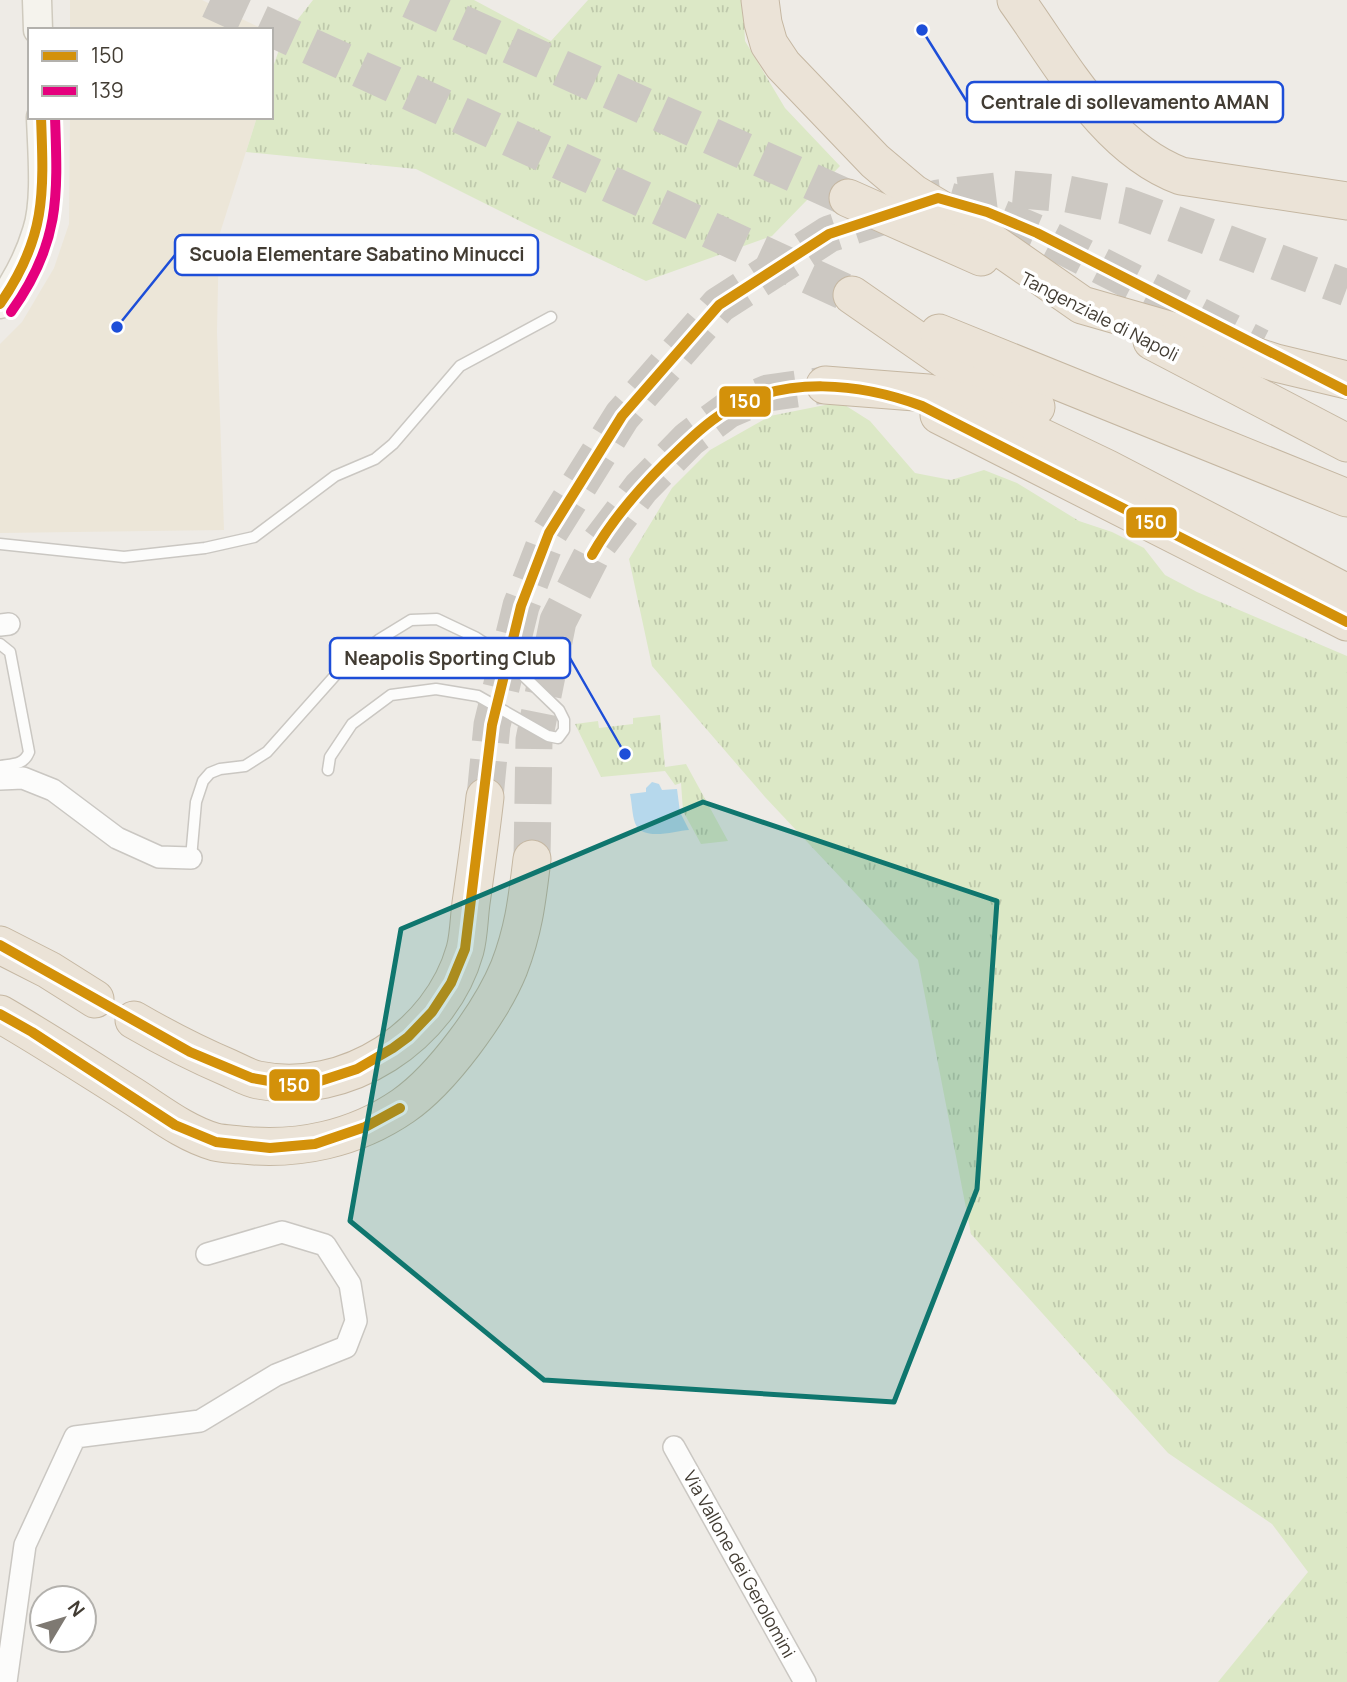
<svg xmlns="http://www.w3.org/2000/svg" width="1347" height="1682" viewBox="0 0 1347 1682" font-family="Manrope,sans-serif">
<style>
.education{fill:#ece6d8}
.grass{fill:url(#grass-tufts)}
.water{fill:#b6d8ec}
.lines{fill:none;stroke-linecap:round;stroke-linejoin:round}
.highway-tunnel{stroke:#ccc8c2;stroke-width:37;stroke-dasharray:37 18;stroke-linecap:butt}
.lane-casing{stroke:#cac7c2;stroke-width:13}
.street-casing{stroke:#cac7c2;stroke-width:24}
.secondary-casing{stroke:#cfcabe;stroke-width:31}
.highway-casing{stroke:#c5b7a2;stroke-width:39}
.lane{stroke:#fcfcfb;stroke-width:10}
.street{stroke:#fcfcfb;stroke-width:21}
.secondary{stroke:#f5f3ed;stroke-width:28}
.highway{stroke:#ebe3d7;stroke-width:37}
.bus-1-casing{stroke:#fff;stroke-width:16}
.bus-2-casing{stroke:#fff;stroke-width:16}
.bus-1{stroke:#d3910a;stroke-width:10}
.bus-2{stroke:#e5007d;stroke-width:10}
.marked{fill:#0f766e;fill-opacity:0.2;stroke:#0f766e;stroke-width:5;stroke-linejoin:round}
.labels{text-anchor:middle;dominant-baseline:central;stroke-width:7;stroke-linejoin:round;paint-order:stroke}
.street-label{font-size:18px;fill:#423c33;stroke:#fff}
.leader{fill:none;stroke:#1d4ed8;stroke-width:2.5}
.callout-dot{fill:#1d4ed8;stroke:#fff;stroke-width:2.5}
.callout{fill:#fff;stroke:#1d4ed8;stroke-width:2.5}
.callout-label{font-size:19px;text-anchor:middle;font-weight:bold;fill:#423c33}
.line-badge{stroke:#fff;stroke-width:2.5}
.badge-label{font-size:19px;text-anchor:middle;font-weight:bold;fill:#fff}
</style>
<defs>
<pattern id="grass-tufts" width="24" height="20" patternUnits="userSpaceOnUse" patternTransform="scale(1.75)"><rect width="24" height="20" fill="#dce8c6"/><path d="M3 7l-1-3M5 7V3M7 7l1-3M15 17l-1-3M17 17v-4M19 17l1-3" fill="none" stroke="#bec8ab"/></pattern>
</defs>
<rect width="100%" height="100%" fill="#eeebe6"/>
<g class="education">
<polygon points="70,0 202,0 265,30 70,30"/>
<polygon points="70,117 257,117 219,236 217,332 224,530 0,533 0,344 22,322 54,268 69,224"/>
</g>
<g class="grass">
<polygon points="313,0 474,0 551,41 588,0 743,0 745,41 785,108 840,166 772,236 646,281 530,226 416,169 246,152 257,117 271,117 271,73 283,38"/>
<polygon points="840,402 870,421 915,473 951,480 984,470 1017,483 1079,521 1112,532 1144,548 1165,575 1197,592 1347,656 1347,1682 1218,1682 1308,1572 1272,1524 1168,1453 971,1234 918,960 765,797 652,666 629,559 672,488 710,450 770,416"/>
<polygon points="660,715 665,767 686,764 728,841 701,844 683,811 681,783 675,785 665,771 601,777 575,724 598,721 599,728 633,724 633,718"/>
</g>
<path class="water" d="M652,782L659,784L662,790L677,789L680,812L689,830C674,831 642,842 635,823C632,814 632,803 630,794L646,792V788Z"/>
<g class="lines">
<g class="highway-tunnel">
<polyline points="210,0 845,292"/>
<polyline points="410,0 848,198"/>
<polyline points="949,201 987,212 1037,233 1260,347"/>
<polyline points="485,797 492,725 521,606 549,533 622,416 719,305 829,234 938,198 1012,189 1067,194 1126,206 1347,288"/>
<polyline points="532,859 534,740 558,621 596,547 641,488 689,439 728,410 768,393 825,385"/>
</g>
<g class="lane-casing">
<g id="lane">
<polyline points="0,544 124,557 205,548 254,537 335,476 375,459 393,444 460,366 551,317"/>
<path d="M0,644L10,652L29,752C24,765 13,764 0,766"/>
<polyline points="191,858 196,802 203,781 210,773 220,769 245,766 267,752 340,670 380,639 411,620 437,619 475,637 500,653 559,710 564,720 564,730 558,738 548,736 478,696 436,689 391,695 352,724 330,757 328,770"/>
</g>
</g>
<g class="street-casing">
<g id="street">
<polyline points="0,625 9,624"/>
<polyline points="0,779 23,778 53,790 117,838 159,857 191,858"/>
<polyline points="674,1447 805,1682"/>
<polyline points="6,1682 25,1545 75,1437 200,1421 276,1375 346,1347 356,1321 350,1284 325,1245 282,1232 207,1254"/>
</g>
</g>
<g class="secondary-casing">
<g id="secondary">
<polyline points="37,0 38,30"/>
<path d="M0,304C16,282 29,258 37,231C47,201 42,150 41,117"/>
</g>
</g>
<g class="highway-casing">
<g id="highway">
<polyline points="760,0 763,23 769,44 783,65 875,161 913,193 967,225 1082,305 1221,345 1276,363 1347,380"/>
<path d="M1016,0C1062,64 1106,148 1181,176L1347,201"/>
<polyline points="848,198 981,257"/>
<polyline points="852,295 957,368 1036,407"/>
<polyline points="939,333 1347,498"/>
<polyline points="1152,341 1347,443"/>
<polyline points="825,385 928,393 972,404 1106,468 1347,593"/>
<polyline points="939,415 1347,622"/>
<polyline points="0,945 49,970 95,999"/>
<path d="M0,1014C45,1040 88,1068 131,1095C158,1112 184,1133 215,1142C223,1144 233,1144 241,1145C298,1151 355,1139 403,1106C442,1079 491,1012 509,968C524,929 527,900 532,859"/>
<path d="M134,1020C165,1038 196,1054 229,1068C238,1072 248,1078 258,1080C346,1098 441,1036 465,950C469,935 469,918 471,903C476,868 481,832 485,797"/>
</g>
</g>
<use href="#lane" class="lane"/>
<use href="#street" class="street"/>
<use href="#secondary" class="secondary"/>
<use href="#highway" class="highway"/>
<g class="bus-1-casing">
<g id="bus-1">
<path d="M0,304C46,238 44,194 41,117"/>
<path d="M592,555C611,521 637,491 665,463C684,445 703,425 726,411C785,375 860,383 922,406L1347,622"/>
<polyline points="0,945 190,1052 252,1078 292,1085 314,1083 357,1069 393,1048 408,1037 432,1012 451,983 465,949 492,725 521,606 549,533 622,416 719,305 829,234 938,198 987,212 1037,233 1347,391"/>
<polyline points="0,1014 32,1032 175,1125 216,1142 270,1148 315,1144 365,1127 400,1108"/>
</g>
</g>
<g class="bus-2-casing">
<path id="bus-2" d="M11,312C60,244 58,197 55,117"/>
</g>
<use href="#bus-1" class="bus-1"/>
<use href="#bus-2" class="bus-2"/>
</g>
<path class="marked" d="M703,802L997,901L977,1189L894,1402L544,1380L350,1221L401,929Z"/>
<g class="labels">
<g class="street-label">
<text transform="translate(1100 316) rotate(27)">Tangenziale di Napoli</text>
<text transform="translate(740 1564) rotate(61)">Via Vallone dei Gerolomini</text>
</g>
</g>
<path class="leader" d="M922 30L967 102M117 327L175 255M625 754L570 658"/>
<g class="callout-dot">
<circle cx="922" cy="30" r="7"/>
<circle cx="117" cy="327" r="7"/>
<circle cx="625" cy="754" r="7"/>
</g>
<g class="callout">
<rect x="967" y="82" width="316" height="40" rx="7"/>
<rect x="175" y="235" width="363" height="40" rx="7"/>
<rect x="330" y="638" width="240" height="40" rx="7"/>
</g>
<g class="callout-label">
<text x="1125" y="109">Centrale di sollevamento AMAN</text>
<text x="357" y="261">Scuola Elementare Sabatino Minucci</text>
<text x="450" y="665">Neapolis Sporting Club</text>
</g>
<g class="line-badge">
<rect x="718" y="385" width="54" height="33" rx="7" fill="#d3910a"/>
<rect x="1125" y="506" width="53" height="33" rx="7" fill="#d3910a"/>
<rect x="268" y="1068" width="53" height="34" rx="7" fill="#d3910a"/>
</g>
<g class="badge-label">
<text x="745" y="408">150</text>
<text x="1151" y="529">150</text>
<text x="294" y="1092">150</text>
</g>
<rect x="28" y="28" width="245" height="91" fill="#ffffff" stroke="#b3b1ad" stroke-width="2"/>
<rect x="42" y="51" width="35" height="10" fill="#d3910a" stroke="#b3b1ad" stroke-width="2"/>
<text x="91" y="63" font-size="21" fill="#423c33">150</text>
<rect x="42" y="86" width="35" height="10" fill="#e5007d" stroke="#b3b1ad" stroke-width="2"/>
<text x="91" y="98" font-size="21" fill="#423c33">139</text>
<g transform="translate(63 1619) rotate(52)"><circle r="33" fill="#ffffff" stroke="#b3b1ad" stroke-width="2"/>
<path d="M0-5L12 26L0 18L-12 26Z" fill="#7e7972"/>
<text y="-10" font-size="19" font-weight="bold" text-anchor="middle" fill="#423c33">N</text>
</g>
</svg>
